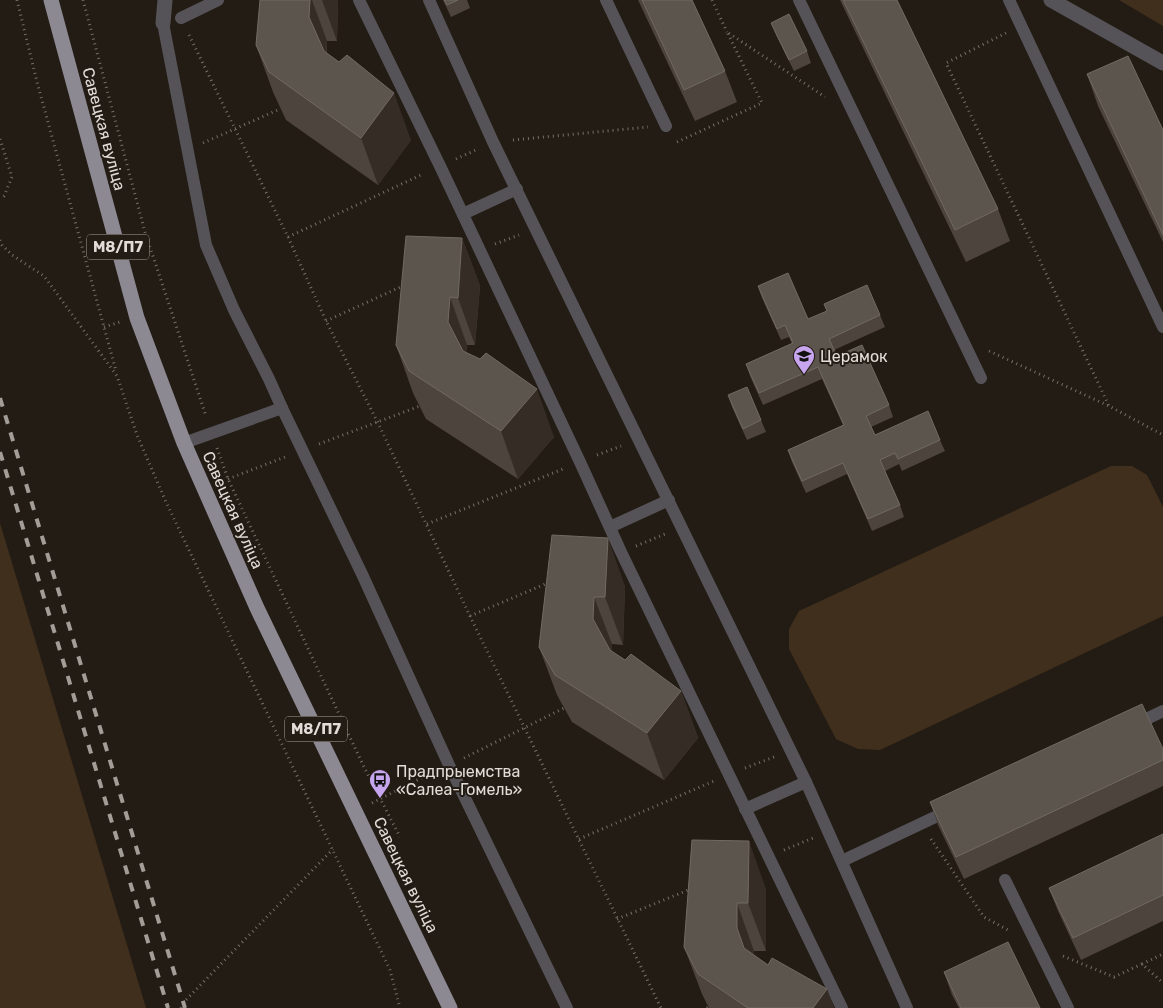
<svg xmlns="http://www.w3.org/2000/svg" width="1163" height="1008" viewBox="0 0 1163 1008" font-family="Rubik,sans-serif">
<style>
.green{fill:#402f1c}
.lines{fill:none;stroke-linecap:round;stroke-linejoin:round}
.path{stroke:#756f68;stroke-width:3;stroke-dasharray:1 4;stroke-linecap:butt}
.lane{stroke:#555358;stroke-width:12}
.street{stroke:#555358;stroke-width:15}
.primary{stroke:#8d8993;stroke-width:15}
.rail{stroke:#a39d97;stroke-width:4;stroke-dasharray:9 9;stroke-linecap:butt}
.wall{fill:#4c443d}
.shaded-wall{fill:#352d25}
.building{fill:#5c554d;stroke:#716a63}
.labels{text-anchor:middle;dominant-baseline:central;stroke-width:4;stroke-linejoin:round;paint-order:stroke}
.shield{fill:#231c14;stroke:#a8a29c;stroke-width:1}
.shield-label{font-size:15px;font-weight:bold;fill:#e1dcd7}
.street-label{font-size:16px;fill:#e1dcd7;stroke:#231c14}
.poi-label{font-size:16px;fill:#e1dcd7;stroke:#231c14;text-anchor:start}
</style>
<rect width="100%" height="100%" fill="#231c14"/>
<g class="green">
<polygon points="1119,0 1163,0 1163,26"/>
<polygon points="1111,466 1132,466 1147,475 1163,507 1163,616 880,750 858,749 836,739 789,649 789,629 799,611"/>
<polygon points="0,523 146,1008 0,1008"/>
</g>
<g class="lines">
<g class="path">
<polyline points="17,0 37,82 116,371"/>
<polyline points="83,0 145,232 206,416"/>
<polyline points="712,0 727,32"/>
<polyline points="1006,33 946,63 1109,406"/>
<polyline points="189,35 288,237 326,321 378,423 470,616 661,1008"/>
<polyline points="0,139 12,177 4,196 0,197"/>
<polyline points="513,140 648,127"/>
<polyline points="677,142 762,103 727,32 825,97"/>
<polyline points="203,143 280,109"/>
<polyline points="456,159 478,149"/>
<polyline points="288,237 423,174"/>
<polyline points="0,240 2,245 12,255 44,276 117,376 137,435 166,502 390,970 400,1008"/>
<polyline points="495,244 519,235"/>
<polyline points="326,321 405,285"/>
<polyline points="104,327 120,322"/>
<polyline points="989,351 1109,406 1163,435"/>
<polyline points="319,444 420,406"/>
<polyline points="217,448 228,479 364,767 400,837"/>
<polyline points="597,455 621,446"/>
<polyline points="228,479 285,457"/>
<polyline points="427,524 563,469"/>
<polyline points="636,546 665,534"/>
<polyline points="470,616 550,582"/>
<polyline points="464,758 564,708"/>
<polyline points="745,768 774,757"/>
<polyline points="372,803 433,772"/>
<polyline points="579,839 714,781"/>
<polyline points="931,839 984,917 1008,930"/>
<polyline points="784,850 813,838"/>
<polyline points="617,919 691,889"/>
<polyline points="1063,956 1114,977 1142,964 1163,983"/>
<polyline points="1142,964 1163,954"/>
<polyline points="181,1008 183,1003 333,849"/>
<polyline points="707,1008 708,1007"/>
</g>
<g class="lane">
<polyline points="359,0 440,166 580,462 621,552 842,1008"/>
<polyline points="429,0 493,142 806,782 907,1008"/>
<polyline points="606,0 666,126"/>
<polyline points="799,0 981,378"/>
<polyline points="1009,0 1163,327"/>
<polyline points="181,18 218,0"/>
<polyline points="163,23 206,245 234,310 269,379 282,408 184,443"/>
<polyline points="463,214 517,189"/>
<polyline points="282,408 362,574 449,765 567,1008"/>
<polyline points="610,527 669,500"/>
<polyline points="1134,725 1163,711"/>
<polyline points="745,809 806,782"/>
<polyline points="842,861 950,810"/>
<polyline points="1005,880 1068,1008"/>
</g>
<g class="street">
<polyline points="1051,0 1163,63"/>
<polyline points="163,23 165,0"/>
</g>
<polyline class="primary" points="51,0 137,318 184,443 257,608 450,1008"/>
<g class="rail">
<polyline points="0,398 185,1008"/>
<polyline points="0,452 168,1008"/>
</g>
</g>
<g class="wall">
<polygon points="260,0 338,0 337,41 327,41 327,53 411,140 378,185 286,120 273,92 256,45"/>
<polygon points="443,0 467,0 470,8 451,17"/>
<polygon points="638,0 692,0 725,71 737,102 695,121"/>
<polygon points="840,0 897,0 998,209 1010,241 966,262"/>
<polygon points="771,23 807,51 811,63 794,71 776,35"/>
<polygon points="1087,74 1163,130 1163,242 1098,106"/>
<polygon points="462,238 480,286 475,345 467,345 466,352 554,437 518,479 426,419 413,393 396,345"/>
<polygon points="758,286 808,319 827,311 824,304 880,315 885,327 834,350 837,356 889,405 893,417 871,427 875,435 940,440 945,451 902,471 899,464 885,471 900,505 904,517 872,531 847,474 806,493 792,462 788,450 843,425 822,379 763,405 750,376 746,364 792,344 789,337 781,340 762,298"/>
<polygon points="728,395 761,420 766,432 747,440 732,407"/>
<polygon points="552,535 625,586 623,645 612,644 611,651 625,660 681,691 698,738 664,780 572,722 557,695 539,647"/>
<polygon points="1163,749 1163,786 964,879 938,825 930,802"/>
<polygon points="1163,834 1163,921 1081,960 1058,911 1049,888"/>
<polygon points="692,840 766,889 766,951 754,951 754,955 768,965 827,989 834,1008 709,1008 702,994 684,947"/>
<polygon points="944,972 1040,1008 959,1008 952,995"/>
</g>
<g class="shaded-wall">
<polygon points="310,0 312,0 327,41 326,65 309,17"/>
<polygon points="322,0 338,0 337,41"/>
<polygon points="394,93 411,140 378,185 361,138"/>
<polygon points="462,238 480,286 475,345 458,298"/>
<polygon points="450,297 467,345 465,370 448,322"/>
<polygon points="537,389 554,437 518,479 501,431"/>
<polygon points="608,538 625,586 623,645 605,597"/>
<polygon points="594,597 612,644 611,667 593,619"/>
<polygon points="681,691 698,738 664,780 647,733"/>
<polygon points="749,841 766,889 766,951 748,903"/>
<polygon points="737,903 754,951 754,976 737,928"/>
<polygon points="827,989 834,1008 813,1008"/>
</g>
<g class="building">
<polygon points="260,0 310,0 309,17 324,51 339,62 347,55 394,93 361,138 269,72 256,45"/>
<polygon points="444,0 458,0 447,5"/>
<polygon points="642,0 692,0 725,71 684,90"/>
<polygon points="843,0 897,0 998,209 955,230"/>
<polygon points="789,14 807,51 789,60 771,23"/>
<polygon points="1128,56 1163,130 1163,235 1087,74"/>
<polygon points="406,236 462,238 458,298 450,297 448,322 463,351 480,359 486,353 537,389 501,431 409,371 396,345"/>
<polygon points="788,273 808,319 827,311 824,304 867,285 880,315 829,339 837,356 862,345 889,405 866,416 875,435 928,411 940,440 898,459 895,453 880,460 900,505 868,519 843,463 802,481 788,450 844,425 818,367 759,393 746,364 793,343 785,325 777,329 758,286"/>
<polygon points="747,387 761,420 743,429 728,395"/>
<polygon points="552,535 608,538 605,597 594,597 593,619 610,650 625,660 631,654 681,691 647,733 555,675 539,647"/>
<polygon points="1142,704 1163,749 1163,760 956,857 930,802"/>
<polygon points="1163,834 1163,895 1073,938 1049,888"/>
<polygon points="692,840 749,841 748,903 737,903 737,928 744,948 768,965 772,958 827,989 813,1008 748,1008 698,974 684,947"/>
<polygon points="1008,942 1040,1008 961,1008 944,972"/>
</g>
<defs>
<g id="school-pin" transform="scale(1.125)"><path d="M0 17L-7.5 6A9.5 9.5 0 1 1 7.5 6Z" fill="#c8a6ef" stroke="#231c14"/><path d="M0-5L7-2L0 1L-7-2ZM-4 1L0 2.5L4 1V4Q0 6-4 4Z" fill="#111"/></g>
<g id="bus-pin" transform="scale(1.125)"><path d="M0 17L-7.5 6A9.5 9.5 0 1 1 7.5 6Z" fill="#c8a6ef" stroke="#231c14"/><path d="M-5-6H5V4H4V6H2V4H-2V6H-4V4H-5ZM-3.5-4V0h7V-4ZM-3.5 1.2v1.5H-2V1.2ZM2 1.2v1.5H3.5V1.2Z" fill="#111"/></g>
</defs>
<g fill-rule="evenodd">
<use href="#school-pin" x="804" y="356"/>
<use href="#bus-pin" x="380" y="780"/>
</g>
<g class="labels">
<g class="shield">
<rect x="87" y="234.5" width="62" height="25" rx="4"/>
<rect x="285" y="716.5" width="62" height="25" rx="4"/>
</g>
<g class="shield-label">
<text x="118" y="247">М8/П7</text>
<text x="316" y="729">М8/П7</text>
</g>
<g class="street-label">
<text transform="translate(104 129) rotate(75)">Савецкая вуліца</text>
<text transform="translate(233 510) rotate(66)">Савецкая вуліца</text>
<text transform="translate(406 875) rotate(64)">Савецкая вуліца</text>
</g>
<g class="poi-label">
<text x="820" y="356">Церамок</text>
<text x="396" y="771">Прадпрыемства<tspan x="396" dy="18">«Салеа-Гомель»</tspan></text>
</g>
</g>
</svg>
